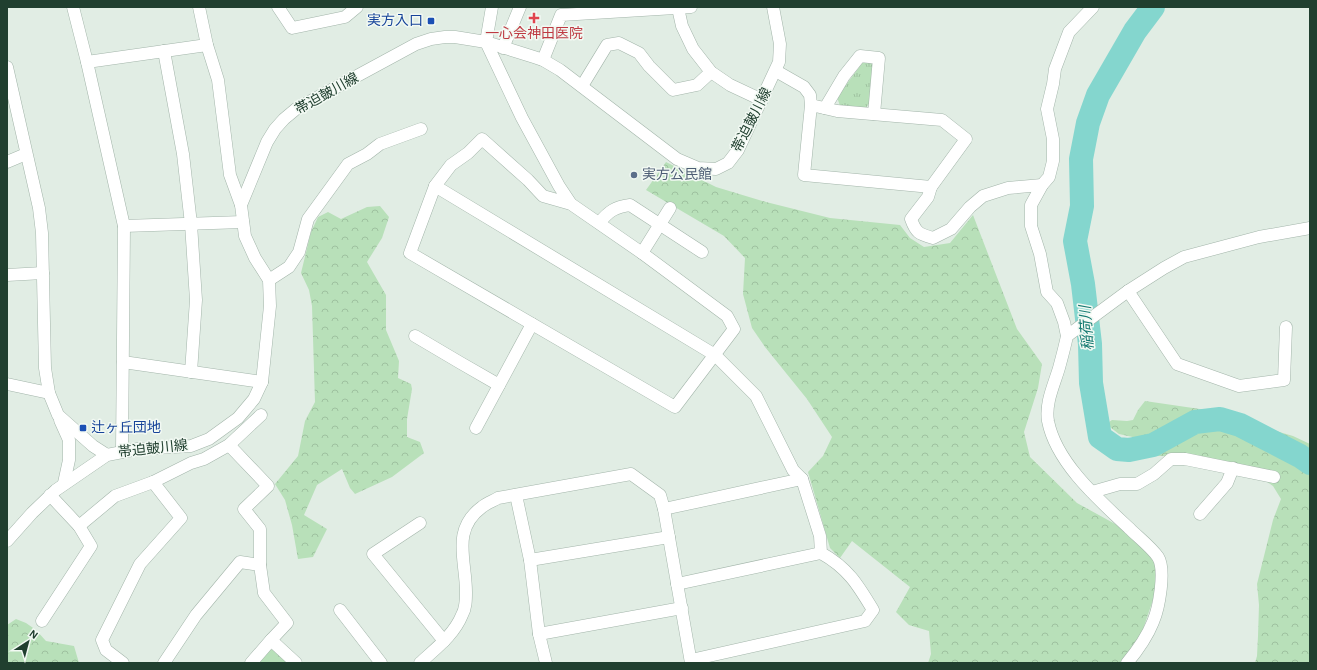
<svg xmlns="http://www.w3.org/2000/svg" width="1317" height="670" viewBox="0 0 1317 670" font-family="'Alegreya Sans','Noto Sans JP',sans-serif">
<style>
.forest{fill:url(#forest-crowns)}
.park{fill:url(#park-tufts)}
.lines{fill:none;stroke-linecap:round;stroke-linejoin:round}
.river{stroke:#84d6ce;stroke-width:24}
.minor-casing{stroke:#a3b5aa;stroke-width:13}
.minor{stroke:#fff;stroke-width:12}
.health-dot{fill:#e0444e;stroke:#f2f9f3;stroke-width:1.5}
.transit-dot{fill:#1a4fb4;stroke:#f2f9f3;stroke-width:1.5}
.service-dot{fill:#5c6f8a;stroke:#f2f9f3;stroke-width:1.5}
.labels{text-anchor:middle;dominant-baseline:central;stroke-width:3;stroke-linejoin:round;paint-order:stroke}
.transit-label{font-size:14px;fill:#164399;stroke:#f2f9f3;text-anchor:end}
.health-label{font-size:14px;fill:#be3a42;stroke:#f2f9f3}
.street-label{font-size:14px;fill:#203f2f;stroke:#f2f9f3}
.service-label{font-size:14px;fill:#4e5e75;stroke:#f2f9f3;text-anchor:start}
.water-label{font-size:15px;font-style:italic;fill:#157a71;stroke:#f2f9f3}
</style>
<defs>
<pattern id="forest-crowns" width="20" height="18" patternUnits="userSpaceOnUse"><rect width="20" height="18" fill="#b8e0b9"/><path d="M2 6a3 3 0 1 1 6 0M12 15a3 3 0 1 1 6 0" fill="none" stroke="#9ec19f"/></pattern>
<pattern id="park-tufts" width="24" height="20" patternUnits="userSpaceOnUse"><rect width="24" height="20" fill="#b8e0b9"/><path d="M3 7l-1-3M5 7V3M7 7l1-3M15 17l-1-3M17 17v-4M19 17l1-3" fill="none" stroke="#9ec19f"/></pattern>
</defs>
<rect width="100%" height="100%" fill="#e1ede4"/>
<g class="forest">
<polygon points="666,162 716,187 766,202 830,218 900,225 910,238 924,247 950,243 973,215 1017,329 1042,364 1038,388 1024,432 1030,457 1077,503 1117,525 1155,559 1158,572 1155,594 1141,635 1120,663 928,663 931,654 929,631 909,625 896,612 910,587 852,541 840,558 830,548 808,472 823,456 832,437 807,399 765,347 752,328 743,294 745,258 724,236 646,190"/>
<polygon points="380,206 389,217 382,238 367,262 386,295 386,330 399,361 398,378 411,384 412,389 407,419 407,437 420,442 424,453 392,477 355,494 350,488 342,469 317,485 304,515 327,529 313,557 298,559 292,525 285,500 275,484 298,456 305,421 315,402 312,306 309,290 301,273 311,232 318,217 328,212 341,219 367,207"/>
<polygon points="1145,401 1234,414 1256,425 1293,436 1310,444 1310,663 1255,663 1257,656 1258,636 1259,605 1257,584 1273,520 1281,499 1273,486 1243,466 1219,460 1188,456 1157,456 1137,438 1119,434 1106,424 1112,420 1127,421 1133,420 1138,410"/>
<polygon points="16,619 26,623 36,630 46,641 74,646 79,663 7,663 7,625"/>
</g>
<g class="park">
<polygon points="863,62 870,62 873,66 870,102 866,108 840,106 837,97"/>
<polygon points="268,649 274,650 289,663 258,663"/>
</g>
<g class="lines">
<polyline class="river" points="1153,7 1135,31 1098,95 1088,123 1081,159 1082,206 1075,241 1083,284 1090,344 1091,383 1100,437 1117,449 1129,450 1153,445 1195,422 1220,419 1240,425 1300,456 1310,463"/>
<g class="minor-casing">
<g id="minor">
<polyline points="73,7 87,62 124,226 122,451"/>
<polyline points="199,7 207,45 218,80 230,175 241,205"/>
<polyline points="278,7 292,28 345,17 357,7"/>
<polyline points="492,7 486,42 522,118 559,186 571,204 642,253 727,316 734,329 675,407 410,253 435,186 451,165 468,153 482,139 528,180 543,196 571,204"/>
<polyline points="678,8 682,26 693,49 711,72 730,85 762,100"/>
<polyline points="503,48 520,7"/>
<polyline points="164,51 183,154 191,224 196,300 191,372"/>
<polyline points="543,60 561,15 691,7"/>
<polyline points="87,62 207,45"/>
<polyline points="7,67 39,208 42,233 45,368 49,393 58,415 93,446 107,455"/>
<polyline points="776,71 804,87 810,95 811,105 804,175 931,187 966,139 942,120 837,111 811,105"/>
<polyline points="582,86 607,45 619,43 639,53 649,66 673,90 697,85 711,72"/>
<polyline points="825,108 844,76 860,56 879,58 874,114"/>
<polyline points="7,162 26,154"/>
<path d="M435,186L715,355L756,396L793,470L802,479L820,536L821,553C848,568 858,585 873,610L865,621L691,660"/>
<path d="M931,187L928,197L911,219C916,233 919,234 933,238L951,229L970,207L983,196L1008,188L1042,185"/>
<path d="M599,223C609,211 615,207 630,205L702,252"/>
<polyline points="124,226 243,222"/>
<polyline points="642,253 670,208"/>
<polyline points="7,275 43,273"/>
<polyline points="269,280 289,267 299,252 308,219 348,164 367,154 380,144 421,129"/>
<polyline points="1128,291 1177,364 1239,386 1284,380 1286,327"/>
<polyline points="415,336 459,362 499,385"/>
<polyline points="1067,336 1064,322 1057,303 1047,292 1040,254 1031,226 1031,205 1042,185 1049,177 1053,161 1053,139 1047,109 1053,84 1055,69 1069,32 1093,7"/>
<polyline points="123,362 262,382"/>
<polyline points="7,384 49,393"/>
<polyline points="60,420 69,440 69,460 64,483"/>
<polyline points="476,428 532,324"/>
<polyline points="229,445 268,486 244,509 260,529 260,565"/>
<polyline points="1092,492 1120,484 1137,484 1154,474 1171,459 1185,459 1274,477"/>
<polyline points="50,495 79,526 115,496 153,482"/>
<polyline points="516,495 530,560 539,634 546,663"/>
<polyline points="664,509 802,479"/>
<polyline points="1200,514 1227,483 1233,468"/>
<polyline points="420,523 373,554 444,641"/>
<polyline points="7,541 32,513 56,490 107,455 138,449 191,446 209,439 238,418 254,399 262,382 270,306 269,280 255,258 245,236 241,205 267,142 275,129 284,119 296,109 416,44 431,39 445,37 455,37 486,42 534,57 543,60 560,70 677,159 698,168 716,169 728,163 738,150 779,62 780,44 773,7"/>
<polyline points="530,560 669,537"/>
<polyline points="677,584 821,553"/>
<polyline points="340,610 381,663"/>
<polyline points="42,621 91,546 79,526"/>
<polyline points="539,634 682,608"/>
<polyline points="123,663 106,650 102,640 140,564 181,518 153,482 191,463 204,459 229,445 261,415"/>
<polyline points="164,663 196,615 240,562 260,565 264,593 287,623 271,640 296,663"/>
<polyline points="251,663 271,640"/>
<path d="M420,663C435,649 454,635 462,615C466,608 466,600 466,592C466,560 451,530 482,507C487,503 493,501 498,498L631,474L660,495L664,509L691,663"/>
<path d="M1127,663C1137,651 1147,637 1153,622C1159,608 1166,570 1158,557C1151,547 1138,537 1130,529C1100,501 1056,463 1048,421C1045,403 1054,385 1059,368C1062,357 1065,346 1067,336L1128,291L1164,268L1184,257L1259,237L1310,228"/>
</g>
</g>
<use href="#minor" class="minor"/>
</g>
<path class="health-dot" d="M532 12h4v4h4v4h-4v4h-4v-4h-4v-4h4z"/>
<g class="transit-dot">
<rect x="427" y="17" width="8" height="8" rx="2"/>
<rect x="79" y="424" width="8" height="8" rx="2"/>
</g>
<circle class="service-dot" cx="634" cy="175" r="4"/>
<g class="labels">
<g class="transit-label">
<text x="423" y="21">実方入口</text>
<text x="91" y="428" text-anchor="start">辻ヶ丘団地</text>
</g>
<g class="health-label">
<text x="534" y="34">一心会神田医院</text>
</g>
<g class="street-label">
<text transform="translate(327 94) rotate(-29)">帯迫皷川線</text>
<text transform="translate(752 120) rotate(-63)">帯迫皷川線</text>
<text transform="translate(153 449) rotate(-6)">帯迫皷川線</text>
</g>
<g class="service-label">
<text x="642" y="175">実方公民館</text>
</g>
<g class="water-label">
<text transform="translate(1087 328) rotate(-94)">稲荷川</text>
</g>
</g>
<rect width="1317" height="670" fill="none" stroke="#203f2f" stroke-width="16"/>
<g transform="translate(28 642) rotate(36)" stroke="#f2f9f3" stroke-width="3" paint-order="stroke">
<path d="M0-3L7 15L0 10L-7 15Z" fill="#203f2f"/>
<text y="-6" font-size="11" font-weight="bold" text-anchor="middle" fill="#203f2f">N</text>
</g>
</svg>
